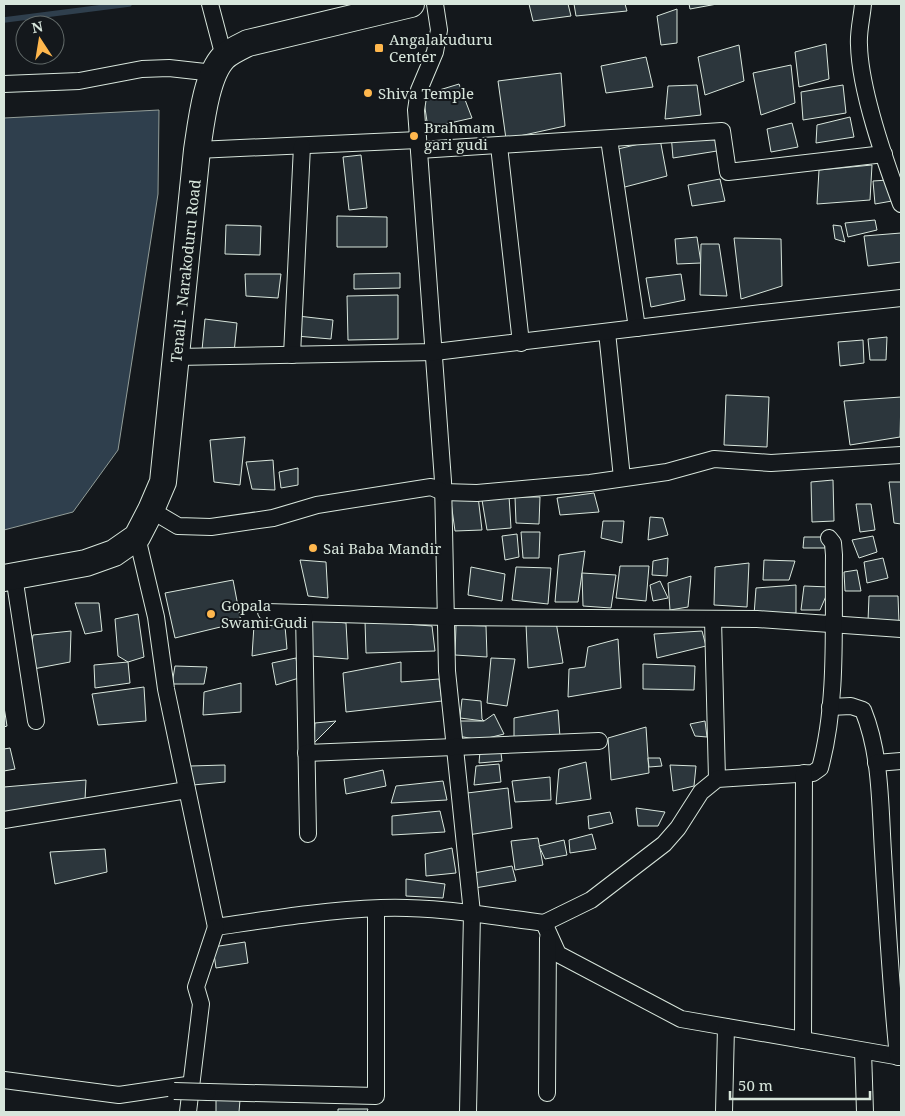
<svg xmlns="http://www.w3.org/2000/svg" width="905" height="1116" viewBox="0 0 905 1116" font-family="'Noto Serif',serif">
<style>
.water{fill:#2f3f4d;stroke:#939e99}
.lines{fill:none;stroke-linecap:round;stroke-linejoin:round}
.stream{stroke:#2f3f4d;stroke-width:5.5}
.building{fill:#2c363c;stroke:#d8e6dc}
.minor-casing{stroke:#d8e6dc;stroke-width:18}
.primary-casing{stroke:#d8e6dc;stroke-width:28}
.minor{stroke:#14181c;stroke-width:16}
.primary{stroke:#14181c;stroke-width:26}
.minor-bridge-casing{stroke:#d8e6dc;stroke-width:18;stroke-linecap:butt}
.minor-bridge{stroke:#14181c;stroke-width:16}
.poi-dot{fill:#ffb74d;stroke:#14181c;stroke-width:2}
.labels{text-anchor:middle;dominant-baseline:central;stroke-width:4;stroke-linejoin:round;paint-order:stroke}
.poi-label{font-size:15px;fill:#d8e6dc;stroke:#14181c;text-anchor:start}
.street-label{font-size:15px;fill:#d8e6dc;stroke:#14181c}
</style>
<rect width="100%" height="100%" fill="#14181c"/>
<polygon class="water" points="159,110 158,194 118,450 73,512 4,530 4,118"/>
<g class="lines">
<polyline class="stream" points="4,20 129,4"/>
</g>
<g class="building">
<polygon points="529,4 568,4 571,16 533,21"/>
<polygon points="574,4 625,4 627,11 576,16"/>
<polygon points="689,4 717,4 690,9"/>
<polygon points="677,9 677,43 661,45 657,16"/>
<polygon points="826,44 829,79 799,87 795,52"/>
<polygon points="739,45 744,81 705,95 698,57"/>
<polygon points="646,57 653,87 606,93 601,66"/>
<polygon points="791,65 795,103 761,115 753,73"/>
<polygon points="561,73 565,126 506,139 498,81"/>
<polygon points="459,84 472,118 428,128 423,95"/>
<polygon points="697,85 701,115 665,119 668,86"/>
<polygon points="843,85 846,113 803,120 801,92"/>
<polygon points="850,117 854,137 816,143 817,125"/>
<polygon points="792,123 798,147 771,152 767,129"/>
<polygon points="671,134 717,135 717,151 673,158"/>
<polygon points="660,139 667,176 621,188 618,149"/>
<polygon points="361,155 367,208 349,210 343,157"/>
<polygon points="872,165 870,200 817,204 819,170"/>
<polygon points="720,179 725,201 692,206 688,185"/>
<polygon points="888,180 892,201 875,204 873,181"/>
<polygon points="337,216 387,217 387,247 337,247"/>
<polygon points="875,220 877,230 848,237 845,223"/>
<polygon points="226,225 261,226 260,255 225,254"/>
<polygon points="833,225 841,226 845,242 835,239"/>
<polygon points="901,233 901,262 868,266 864,236"/>
<polygon points="697,237 701,263 677,264 675,239"/>
<polygon points="734,238 781,239 782,286 741,299"/>
<polygon points="701,244 719,244 727,296 700,295"/>
<polygon points="400,273 400,288 354,289 354,274"/>
<polygon points="245,274 281,274 278,298 246,296"/>
<polygon points="681,274 685,300 651,307 646,278"/>
<polygon points="398,295 398,339 348,340 347,296"/>
<polygon points="298,316 333,320 331,339 296,336"/>
<polygon points="205,319 237,323 234,353 202,350"/>
<polygon points="887,337 886,360 870,360 868,339"/>
<polygon points="863,340 864,363 840,366 838,342"/>
<polygon points="726,395 769,397 767,447 724,445"/>
<polygon points="901,397 900,437 850,445 844,401"/>
<polygon points="245,437 240,485 214,482 210,440"/>
<polygon points="273,460 275,490 252,489 246,462"/>
<polygon points="298,468 298,485 281,488 279,472"/>
<polygon points="833,480 834,521 812,522 811,482"/>
<polygon points="889,482 901,482 901,524 894,523"/>
<polygon points="594,493 599,512 560,515 557,498"/>
<polygon points="450,495 478,496 482,530 455,531"/>
<polygon points="509,496 511,528 487,530 482,500"/>
<polygon points="515,497 540,497 539,524 516,523"/>
<polygon points="856,504 871,504 875,530 860,532"/>
<polygon points="650,517 663,518 668,535 648,540"/>
<polygon points="603,521 624,521 622,543 601,538"/>
<polygon points="521,532 540,532 539,558 523,558"/>
<polygon points="517,534 519,557 505,560 502,536"/>
<polygon points="873,536 877,552 859,558 852,540"/>
<polygon points="804,537 824,537 825,548 803,548"/>
<polygon points="585,551 578,602 555,602 559,555"/>
<polygon points="668,558 667,576 652,575 653,561"/>
<polygon points="883,558 888,578 867,583 864,562"/>
<polygon points="300,560 326,562 328,598 308,596"/>
<polygon points="764,560 795,561 789,580 763,580"/>
<polygon points="749,563 747,607 714,605 715,567"/>
<polygon points="620,566 649,566 646,601 616,598"/>
<polygon points="471,567 505,574 502,601 468,595"/>
<polygon points="516,567 551,568 548,604 512,600"/>
<polygon points="857,570 861,591 845,591 844,572"/>
<polygon points="582,573 616,575 611,608 583,606"/>
<polygon points="691,576 688,607 670,610 668,583"/>
<polygon points="233,580 241,622 175,638 165,593"/>
<polygon points="660,581 668,598 653,601 650,585"/>
<polygon points="796,585 796,613 754,615 756,588"/>
<polygon points="804,586 830,587 820,610 801,610"/>
<polygon points="869,596 898,596 899,623 868,621"/>
<polygon points="75,603 99,603 102,631 85,634"/>
<polygon points="138,614 144,657 128,662 118,656 115,619"/>
<polygon points="311,619 346,623 348,659 311,656"/>
<polygon points="365,621 432,626 435,651 366,653"/>
<polygon points="556,622 563,663 528,668 526,624"/>
<polygon points="254,625 285,626 287,649 252,656"/>
<polygon points="456,625 486,626 487,657 455,655"/>
<polygon points="71,631 70,662 28,670 33,635"/>
<polygon points="702,631 706,646 657,658 654,634"/>
<polygon points="618,639 621,688 568,697 569,669 585,667 588,647"/>
<polygon points="296,658 299,678 276,685 272,663"/>
<polygon points="491,658 515,659 507,706 487,703"/>
<polygon points="128,662 130,683 95,688 94,665"/>
<polygon points="401,662 401,682 439,679 442,701 346,712 343,673"/>
<polygon points="643,664 695,666 694,690 643,689"/>
<polygon points="175,666 207,667 204,684 172,684"/>
<polygon points="241,683 241,712 203,715 204,692"/>
<polygon points="144,687 146,721 98,725 92,694"/>
<polygon points="462,699 481,701 482,719 484,721 460,718"/>
<polygon points="4,707 7,726 4,727"/>
<polygon points="558,710 560,737 514,737 514,718"/>
<polygon points="494,714 504,734 480,740 458,736 459,721 484,721"/>
<polygon points="336,721 314,743 315,723"/>
<polygon points="705,721 707,737 695,736 690,724"/>
<polygon points="646,727 649,773 611,780 608,738"/>
<polygon points="10,748 15,769 4,771 4,749"/>
<polygon points="480,751 501,753 502,761 479,763"/>
<polygon points="648,758 660,758 662,766 649,767"/>
<polygon points="586,762 591,799 556,804 559,769"/>
<polygon points="499,764 501,782 474,785 476,766"/>
<polygon points="225,765 225,782 193,785 190,766"/>
<polygon points="670,765 696,766 694,786 673,791"/>
<polygon points="383,770 386,786 346,794 344,779"/>
<polygon points="550,777 551,800 515,802 512,781"/>
<polygon points="86,780 85,800 4,812 4,787"/>
<polygon points="443,781 447,800 391,803 396,786"/>
<polygon points="508,788 512,828 468,835 459,794"/>
<polygon points="636,808 665,812 658,826 638,826"/>
<polygon points="440,811 445,832 392,835 392,816"/>
<polygon points="610,812 613,823 589,829 588,816"/>
<polygon points="592,834 596,849 570,853 569,840"/>
<polygon points="538,838 543,865 515,870 511,841"/>
<polygon points="564,840 567,855 545,859 539,846"/>
<polygon points="452,848 456,873 426,876 425,854"/>
<polygon points="105,849 107,872 55,884 50,852"/>
<polygon points="512,866 516,881 475,888 474,873"/>
<polygon points="406,879 445,884 443,898 406,896"/>
<polygon points="245,942 248,963 216,968 213,947"/>
<polygon points="216,1100 240,1100 239,1112 216,1112"/>
<polygon points="338,1109 368,1109 367,1112 338,1112"/>
</g>
<g class="lines">
<g class="minor-casing">
<g id="minor">
<polyline points="210,4 224,57"/>
<polyline points="435,4 439,30 435,52 419,90 416,110 443,481 447,671 472,913 468,1112"/>
<path d="M863,4C862,17 858,32 859,45C860,91 885,161 901,204"/>
<polyline points="4,84 79,81 142,69 169,68 214,73"/>
<polyline points="609,139 637,328"/>
<polyline points="499,146 521,343"/>
<polyline points="197,150 418,140"/>
<polyline points="419,150 722,131 728,172 884,154"/>
<polyline points="607,332 622,478"/>
<polyline points="292,355 302,146"/>
<polyline points="176,357 435,352 762,313 901,298"/>
<polyline points="151,510 178,526 211,527 273,518 317,505 431,487 443,492 477,493 590,483 667,472 714,459 771,463 901,455"/>
<path d="M137,537L156,617L166,689L216,927C271,919 326,910 381,908C435,906 490,916 544,923L558,954L681,1019L901,1057"/>
<polyline points="14,576 36,721"/>
<polyline points="266,612 446,617 757,619 901,629"/>
<polyline points="304,613 308,834"/>
<polyline points="713,619 717,779"/>
<path d="M830,707L851,706L863,710C881,754 880,805 883,852C887,921 891,989 898,1057"/>
<polyline points="306,753 599,741"/>
<polyline points="876,763 901,761"/>
<polyline points="4,820 187,790"/>
<path d="M544,923L591,900L664,844L678,828L701,792L717,779L813,773L820,768C838,703 833,623 834,555L833,543L829,538"/>
<polyline points="803,1040 804,773"/>
<polyline points="863,1051 865,1112"/>
<polyline points="4,1080 119,1095 187,1085"/>
<polyline points="208,1092 376,1096 376,909"/>
<polyline points="547,1093 548,938"/>
<polyline points="188,1112 201,1004 196,987 216,927"/>
<polyline points="724,1112 726,1027"/>
</g>
</g>
<g class="primary-casing">
<path id="primary" d="M4,578L86,563L114,553L137,537L151,510L163,482L197,150C201,124 206,75 224,57C231,51 240,47 248,43L411,4"/>
</g>
<use href="#minor" class="minor"/>
<use href="#primary" class="primary"/>
<g class="minor-bridge-casing">
<polyline id="minor-bridge" points="174,1091 208,1092"/>
</g>
<use href="#minor-bridge" class="minor-bridge"/>
</g>
<g class="poi-dot">
<rect x="374" y="43" width="10" height="10" rx="2.5"/>
<circle cx="368" cy="93" r="5"/>
<circle cx="414" cy="136" r="5"/>
<circle cx="313" cy="548" r="5"/>
<circle cx="211" cy="614" r="5"/>
</g>
<g class="labels">
<g class="poi-label">
<text x="389" y="39">Angalakuduru<tspan x="389" dy="17">Center</tspan></text>
<text x="378" y="93">Shiva Temple</text>
<text x="424" y="127">Brahmam<tspan x="424" dy="17">gari gudi</tspan></text>
<text x="323" y="548">Sai Baba Mandir</text>
<text x="221" y="605">Gopala<tspan x="221" dy="17">Swami Gudi</tspan></text>
</g>
<g class="street-label">
<text transform="translate(185 271) rotate(-84)">Tenali - Narakoduru Road</text>
</g>
</g>
<rect width="905" height="1116" fill="none" stroke="#d8e6dc" stroke-width="10"/>
<g transform="translate(40 40) rotate(348)"><circle r="24" fill="#14181c" stroke="#626a69"/>
<path d="M0-4L9 19L0 12L-9 19Z" fill="#ffb74d"/>
<text y="-8" font-size="14" font-weight="bold" text-anchor="middle" fill="#d8e6dc">N</text>
</g>
<path d="M730 1091v8h140v-8" fill="none" stroke="#d8e6dc" stroke-width="2.5"/>
<text x="738" y="1091" font-size="15" fill="#d8e6dc" stroke="#14181c" stroke-width="4" paint-order="stroke">50 m</text>
</svg>
